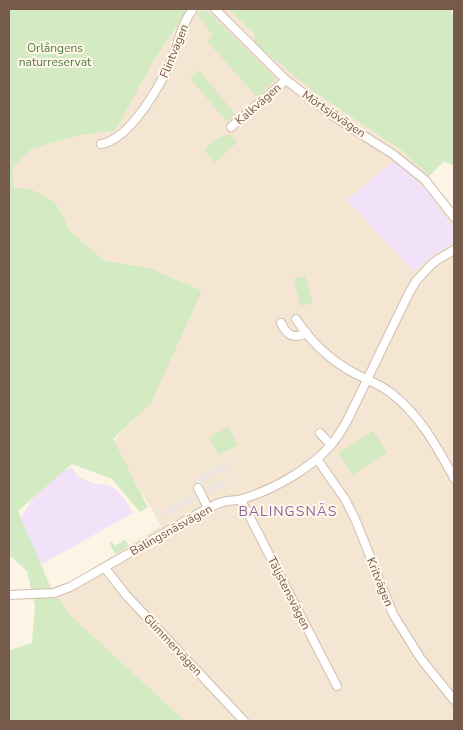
<svg xmlns="http://www.w3.org/2000/svg" width="463" height="730" viewBox="0 0 463 730" font-family="'Nunito Sans',sans-serif">
<style>
.residential{fill:#f4e6d3}
.industrial{fill:#ece6df}
.education{fill:#f1e2f9}
.green{fill:#d3eac3}
.lines{fill:none;stroke-linecap:round;stroke-linejoin:round}
.minor-casing{stroke:#d0beae;stroke-width:10}
.minor{stroke:#fff;stroke-width:8}
.labels{text-anchor:middle;dominant-baseline:central;stroke-width:4;stroke-linejoin:round;paint-order:stroke}
.park-label{font-size:12px;fill:#527b42;stroke:#fff8eb}
.street-label{font-size:12px;fill:#765a4a;stroke:#fff8eb}
.neighbourhood-label{font-size:14px;letter-spacing:1px;fill:#886599;stroke:#fff8eb}
</style>
<rect width="100%" height="100%" fill="#fcf4e5"/>
<polygon class="residential" points="188,9 228,9 254,33 314,92 401,150 429,176 454,208 454,721 185,721 71,616 51,588 72,581 161,526 126,465 119,459 113,446 115,440 120,433 151,403 202,291 150,268 105,261 71,232 55,202 31,189 14,189 13,154 81,135 115,131 153,62"/>
<g class="industrial">
<polygon points="227,461 230,467 196,485 193,480"/>
<polygon points="225,478 228,483 208,494 205,488"/>
<polygon points="195,493 198,499 164,517 161,512"/>
</g>
<g class="education">
<polygon points="394,161 400,165 429,193 439,208 454,228 454,243 430,257 414,272 347,200"/>
<polygon points="72,467 78,477 95,484 100,484 108,485 114,488 123,497 133,513 42,564 17,525 43,481"/>
</g>
<g class="green">
<polygon points="9,9 188,9 153,62 115,131 81,135 31,149 13,168 14,188 31,189 55,202 71,232 105,261 150,268 202,291 151,403 113,439 148,507 140,512 112,479 72,464 18,511 51,588 71,616 185,721 9,721 9,652 13,649 32,643 35,606 27,571 9,555"/>
<polygon points="205,9 276,79 257,97 207,41 213,35 196,14"/>
<polygon points="228,9 451,9 454,21 454,166 444,161 429,176 401,150 314,92 255,43 254,33"/>
<polygon points="199,70 235,114 227,122 190,78"/>
<polygon points="229,134 237,142 215,163 204,150 215,139"/>
<polygon points="305,276 313,303 301,306 293,279"/>
<polygon points="228,427 238,445 219,455 209,437"/>
<polygon points="373,431 387,452 352,475 338,453"/>
<polygon points="125,540 129,546 115,554 109,543 112,542 115,546"/>
</g>
<g class="lines">
<g class="minor-casing">
<g id="minor">
<polyline points="215,9 286,80 333,116 394,155 425,180 454,217"/>
<polyline points="231,127 286,80"/>
<path d="M101,144C130,140 162,83 172,58C179,41 182,23 193,9"/>
<path d="M296,319C310,341 331,361 354,373C367,380 380,384 391,393C420,415 437,447 454,478"/>
<path d="M281,323C287,336 294,339 307,333"/>
<polyline points="320,433 331,445"/>
<polyline points="317,459 345,499 356,521 393,614 421,659 454,700"/>
<polyline points="198,488 208,508"/>
<polyline points="241,500 337,686"/>
<polyline points="105,568 126,595 244,721"/>
<path d="M9,595L54,593L70,587L208,508C213,506 218,503 223,502C229,500 236,501 242,499C273,490 310,469 331,445C338,437 343,428 348,419L408,295L416,281L431,265L437,260L454,250"/>
</g>
</g>
<use href="#minor" class="minor"/>
</g>
<g class="labels">
<g class="park-label">
<text x="55" y="48">Orlångens<tspan x="55" dy="14">naturreservat</tspan></text>
</g>
<g class="street-label">
<text transform="translate(174 51) rotate(-68)">Flintvägen</text>
<text transform="translate(258 104) rotate(-41)">Kalkvägen</text>
<text transform="translate(334 114) rotate(34)">Mörtsjövägen</text>
<text transform="translate(171 530) rotate(-29)">Balingsnäsvägen</text>
<text transform="translate(380 582) rotate(68)">Kritvägen</text>
<text transform="translate(289 593) rotate(63)">Täljstensvägen</text>
<text transform="translate(173 645) rotate(47)">Glimmervägen</text>
</g>
<g class="neighbourhood-label">
<text x="288" y="511">BALINGSNÄS</text>
</g>
</g>
<rect width="463" height="730" fill="none" stroke="#765a4a" stroke-width="20"/>
</svg>
